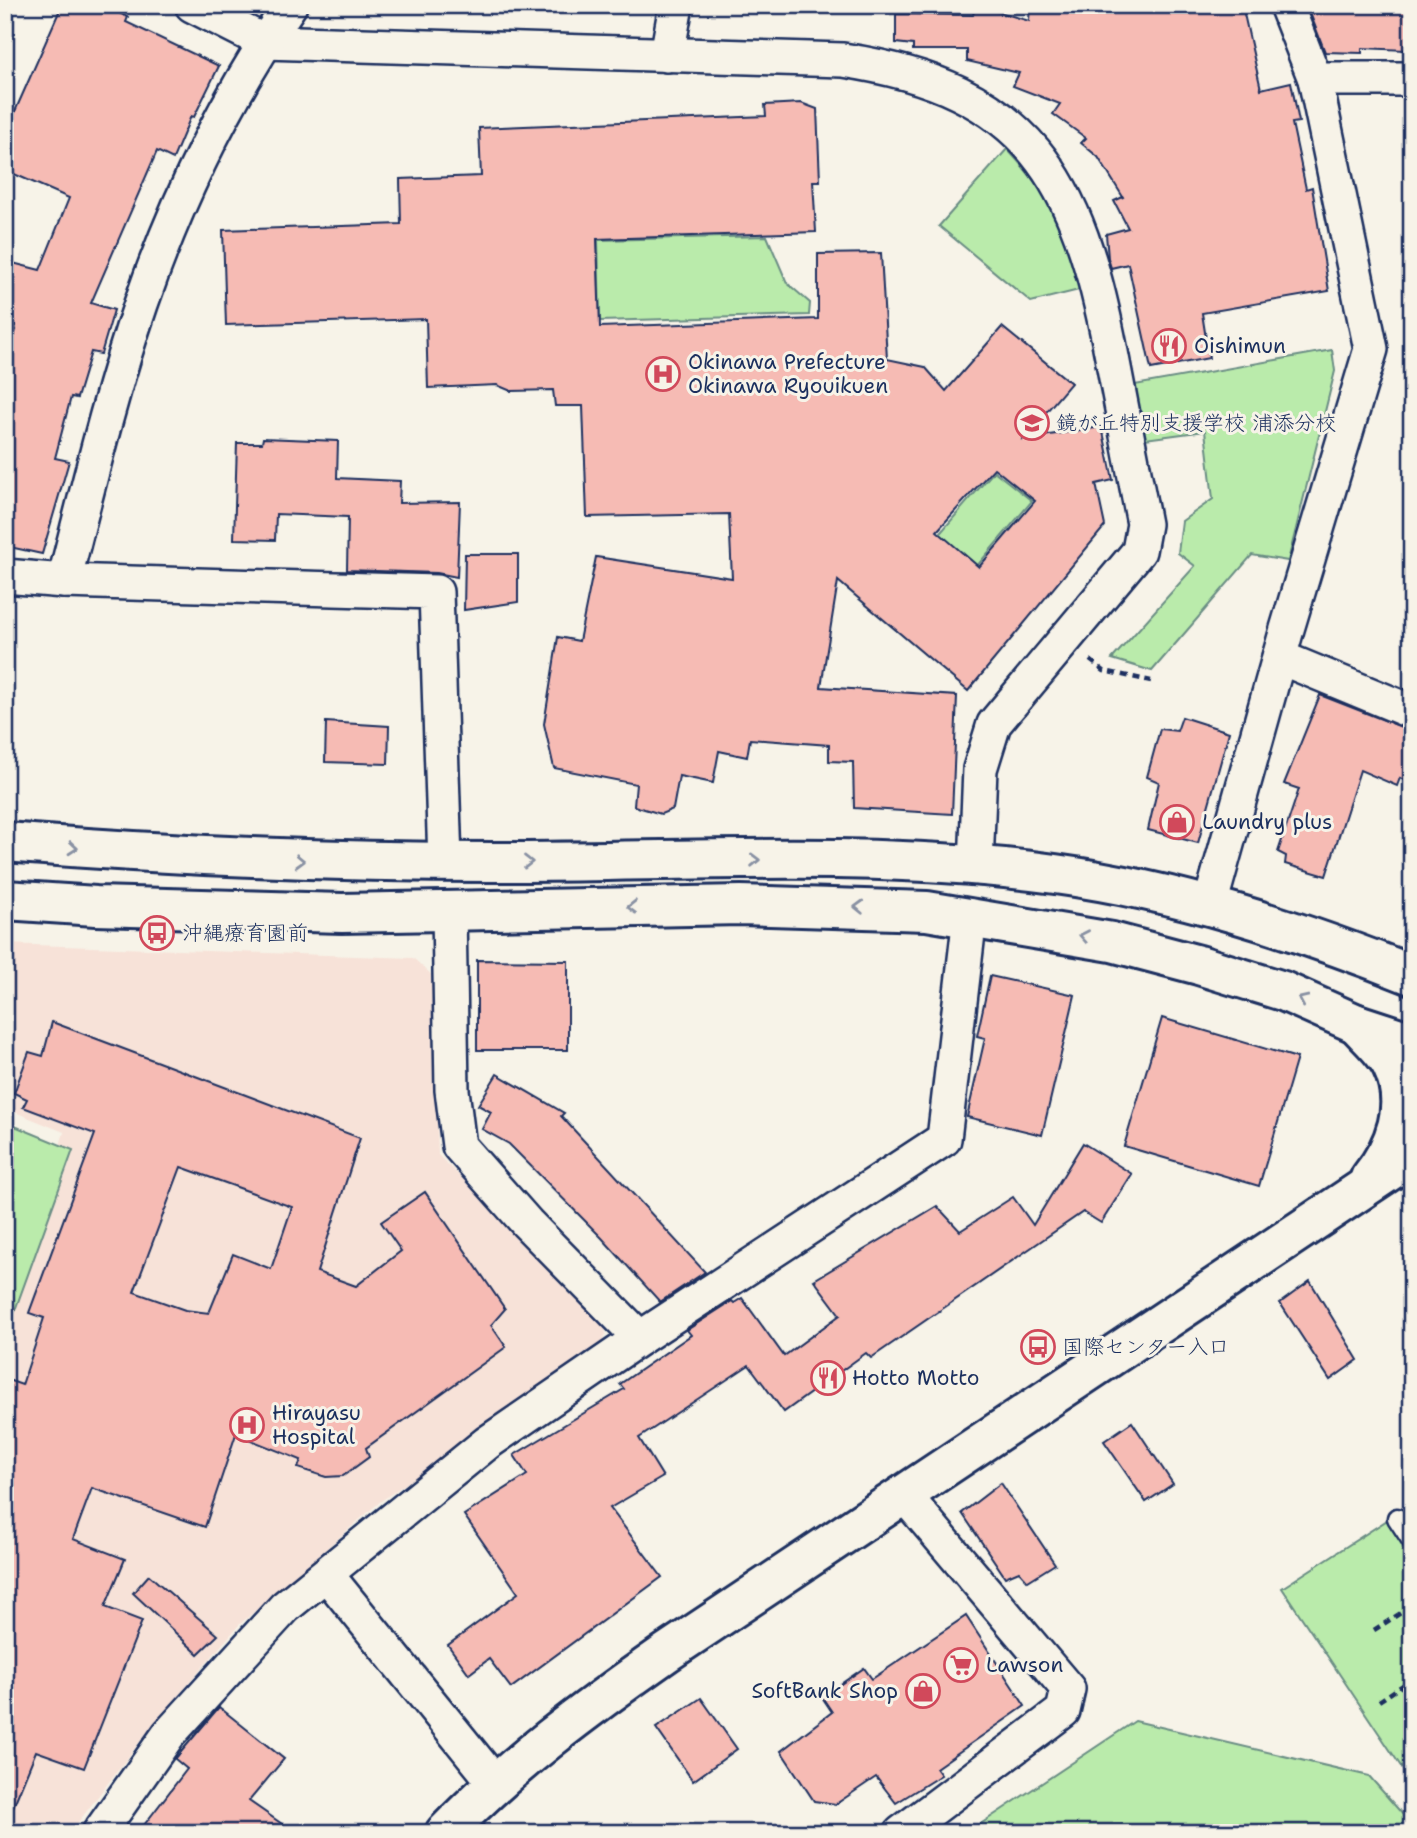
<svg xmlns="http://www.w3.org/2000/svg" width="1417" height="1838" viewBox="0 0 1417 1838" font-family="'Shantell Sans','Klee One',sans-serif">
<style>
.built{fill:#f7e2d8}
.green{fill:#baebab;stroke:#6a8d84;stroke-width:2}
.building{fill:#f6bbb4;stroke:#1b2f5e;stroke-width:2;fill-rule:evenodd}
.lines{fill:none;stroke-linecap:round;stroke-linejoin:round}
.service-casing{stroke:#1b2f5e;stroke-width:23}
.minor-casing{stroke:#1b2f5e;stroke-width:38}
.tertiary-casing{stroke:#1b2f5e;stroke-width:44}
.path{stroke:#1b2f5e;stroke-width:4.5;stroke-dasharray:7 5;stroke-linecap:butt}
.service{stroke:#f7f3e8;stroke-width:18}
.minor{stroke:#f7f3e8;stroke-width:33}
.tertiary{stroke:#f7f3e8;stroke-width:38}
.oneway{stroke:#8991a3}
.labels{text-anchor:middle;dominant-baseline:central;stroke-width:6;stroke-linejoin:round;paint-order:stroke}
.poi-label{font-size:21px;fill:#1b2f5e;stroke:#f7f3e8;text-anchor:start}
</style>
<rect width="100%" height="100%" fill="#f7f3e8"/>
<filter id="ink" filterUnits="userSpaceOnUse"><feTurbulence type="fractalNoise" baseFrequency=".0143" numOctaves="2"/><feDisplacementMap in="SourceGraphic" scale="14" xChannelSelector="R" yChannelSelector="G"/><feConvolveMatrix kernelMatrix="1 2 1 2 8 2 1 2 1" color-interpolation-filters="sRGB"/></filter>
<g filter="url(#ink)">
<polygon class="built" points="5,944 413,958 433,976 438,1155 603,1315 606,1334 598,1350 381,1501 239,1625 148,1731 70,1833 5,1833 5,1333 64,1132 5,1108"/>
<g class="green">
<path d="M1007,149C1052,197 1064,227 1083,289L1031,302L939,226Z"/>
<polygon points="767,236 787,283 810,303 809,315 600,321 598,240"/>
<polygon points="1332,350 1335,371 1288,561 1252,555 1152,671 1112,659 1195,566 1178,553 1182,521 1213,499 1205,431 1138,440 1129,386"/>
<polygon points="994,471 1032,501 954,593 916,561"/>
<polygon points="5,1122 73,1150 5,1338"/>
<polygon points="1412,1504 1412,1783 1282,1588"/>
<polygon points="1135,1721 1369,1776 1412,1825 1412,1833 967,1833"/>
</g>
<g class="building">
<polygon points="62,5 101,5 128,17 126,22 219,66 194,117 191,116 173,159 157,151 91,303 114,310 101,354 91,352 77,398 71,397 55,458 69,461 42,554 5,546 5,366 16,330 15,324 5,321 5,261 40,270 69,198 5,170 5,134"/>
<polygon points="976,5 1029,21 1030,5 1242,5 1261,89 1291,82 1299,122 1292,123 1306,189 1312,187 1329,291 1202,313 1209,358 1151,369 1128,264 1111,268 1108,258 1106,234 1128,228 1114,201 1123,197 1098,157 1081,143 1086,138 1053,114 1060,104 1013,86 1019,73 967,61 967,50 913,50 913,45 896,43 896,14 973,15"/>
<polygon points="1307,5 1412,5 1412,41 1407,41 1406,50 1362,48 1362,53 1325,52"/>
<path d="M801,103L817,109L820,181H813L816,232L597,239L600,327L818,319V254L881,253L887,359L925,367L946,391L1002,327L1071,383L1023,439L1102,427L1113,480L1096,484L1105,526L968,691L838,581L821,687L957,696L952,814L854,808L853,762L829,761V745L750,739L747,757L719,751L713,783L679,776L673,809L661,814L634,806L636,784L554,768L544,724L558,637L579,641L596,557L732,578L729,514L587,517L583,406H555L553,390L511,391L497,385L428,388L426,319L226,325L223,230L401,224L400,179L481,176L479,128L766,116L765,105ZM994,468L1035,501L979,567L937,531Z"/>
<polygon points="263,438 338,441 337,478 400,481 399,503 460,502 457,577 437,573 347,570 348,517 276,514 275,540 234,539 237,443 262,443"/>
<polygon points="465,554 518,554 518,602 464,610"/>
<polygon points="1320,695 1412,731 1412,784 1400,778 1397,786 1360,770 1326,876 1285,864 1286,856 1278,852 1299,789 1284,784"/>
<polygon points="1182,717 1229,732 1198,843 1148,830 1159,782 1147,777 1160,729 1177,731"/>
<polygon points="326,722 389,726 388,764 325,762"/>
<polygon points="477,960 568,961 568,1050 477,1050"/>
<polygon points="990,976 1075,995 1042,1135 967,1117 985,1038 977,1036"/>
<polygon points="1162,1018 1297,1058 1259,1186 1124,1146"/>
<path d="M52,1022L360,1138L317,1272L356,1286L401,1251L381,1222L425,1192L505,1309L491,1325L506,1347L366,1448L369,1457L343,1476L326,1477L298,1468L301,1460L236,1434L205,1527L92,1488L73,1539L125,1559L105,1607L142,1621L84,1768L36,1751L6,1824L5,1379L22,1385L44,1318L29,1313L95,1134L23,1107L27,1099L14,1093L29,1052L43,1056ZM181,1167L292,1207L271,1269L233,1254L209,1313L185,1310L134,1292Z"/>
<polygon points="497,1074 564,1113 561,1116 705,1272 660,1302 602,1238 509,1144 482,1129 491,1112 478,1105"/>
<polygon points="1083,1143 1132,1174 1101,1223 1083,1212 871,1358 866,1353 784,1412 749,1365 639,1438 663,1477 610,1508 662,1577 511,1688 489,1659 469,1674 448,1645 518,1593 464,1515 527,1475 514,1455 624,1389 620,1384 691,1335 687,1330 732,1301 734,1303 742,1298 784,1356 840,1315 814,1280 937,1206 960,1231 1013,1197 1033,1225"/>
<polygon points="1310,1281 1358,1360 1330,1380 1280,1303"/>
<polygon points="1132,1422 1173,1484 1146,1502 1104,1441"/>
<polygon points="1001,1483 1055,1564 1028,1581 1019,1571 1005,1577 962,1513"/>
<polygon points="149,1575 218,1635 198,1654 133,1593"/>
<polygon points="966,1616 1025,1706 936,1768 941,1775 896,1803 876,1777 836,1804 814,1801 781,1751 832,1712 822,1697 864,1668 872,1679"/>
<polygon points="701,1698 737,1749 693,1781 656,1728"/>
<polygon points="219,1707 284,1759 249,1801 295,1833 138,1833 187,1769 175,1759"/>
</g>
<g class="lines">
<g class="service-casing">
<polyline id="service" points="1397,1518 1412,1541"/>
</g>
<g class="minor-casing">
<g id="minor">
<path d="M192,5L265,42L843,60C1030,88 1078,179 1111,352C1122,410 1133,467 1144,524L1139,551L994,724L980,769L976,865"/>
<polyline points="1286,5 1315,79 1412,79"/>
<polyline points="667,55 676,5"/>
<path d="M5,576L64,581C88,488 110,394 141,304C177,199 227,97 290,5"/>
<polyline points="64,581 436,592 445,862"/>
<polyline points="1279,657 1412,712"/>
<polyline points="1210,905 1287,629 1371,349 1315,79"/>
<polyline points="449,911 452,1090 459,1146 527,1223 640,1338"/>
<polyline points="327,1575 496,1784"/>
<polyline points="99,1833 169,1734 285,1607 487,1443 640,1338 944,1139 970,916"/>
<polyline points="901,1833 1063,1711 1068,1689 905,1496"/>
</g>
</g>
<g class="tertiary-casing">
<g id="tertiary">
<path d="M5,842C179,856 352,863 527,862C702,861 880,850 1055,874C1178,891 1296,929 1412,975"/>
<polyline points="5,900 96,906 342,913 741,905 927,911 1112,942 1199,965 1283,991 1357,1024 1412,1042"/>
<path d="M1357,1024C1368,1037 1385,1051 1392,1066C1411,1105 1395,1147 1370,1178"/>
<path d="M445,1833C510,1765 589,1707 666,1653L1412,1156"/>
</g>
</g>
<g class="path">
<polyline points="1090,660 1104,671 1151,681"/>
<polyline points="1374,1630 1412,1606"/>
<polyline points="1379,1701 1412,1679"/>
</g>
<use href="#service" class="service"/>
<use href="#minor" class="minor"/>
<use href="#tertiary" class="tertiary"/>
</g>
<defs><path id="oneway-chevron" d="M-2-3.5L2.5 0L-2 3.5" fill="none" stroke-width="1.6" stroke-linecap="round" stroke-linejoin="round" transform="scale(1.75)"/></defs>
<g class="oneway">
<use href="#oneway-chevron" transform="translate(73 848) rotate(5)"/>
<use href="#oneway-chevron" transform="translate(755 860) rotate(-1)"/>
<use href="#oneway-chevron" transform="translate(300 861) rotate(2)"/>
<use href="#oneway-chevron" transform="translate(528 862)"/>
<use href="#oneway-chevron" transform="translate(632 907) rotate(179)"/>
<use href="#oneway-chevron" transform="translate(859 907) rotate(-178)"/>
<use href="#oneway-chevron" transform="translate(1084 936) rotate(-169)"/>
<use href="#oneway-chevron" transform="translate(1303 1000) rotate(-156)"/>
</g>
</g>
<defs>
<g id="restaurant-ring" transform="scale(1.75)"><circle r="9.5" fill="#f7f3e8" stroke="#d1495b" stroke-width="1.5"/><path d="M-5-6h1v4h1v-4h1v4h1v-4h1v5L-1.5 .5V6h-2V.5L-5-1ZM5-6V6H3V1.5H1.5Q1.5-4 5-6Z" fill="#d1495b"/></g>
<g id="hospital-ring" transform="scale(1.75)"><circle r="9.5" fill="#f7f3e8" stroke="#d1495b" stroke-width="1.5"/><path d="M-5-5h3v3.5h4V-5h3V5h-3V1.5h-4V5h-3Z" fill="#d1495b"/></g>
<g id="school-ring" transform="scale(1.75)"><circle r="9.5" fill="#f7f3e8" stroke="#d1495b" stroke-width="1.5"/><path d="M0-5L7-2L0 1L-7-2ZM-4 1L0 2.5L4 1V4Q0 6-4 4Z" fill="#d1495b"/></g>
<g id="shop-ring" transform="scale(1.75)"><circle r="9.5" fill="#f7f3e8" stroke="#d1495b" stroke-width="1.5"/><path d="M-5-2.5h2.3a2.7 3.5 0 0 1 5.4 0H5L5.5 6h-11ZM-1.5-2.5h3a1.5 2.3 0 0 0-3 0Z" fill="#d1495b"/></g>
<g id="bus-ring" transform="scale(1.75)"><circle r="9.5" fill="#f7f3e8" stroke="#d1495b" stroke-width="1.5"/><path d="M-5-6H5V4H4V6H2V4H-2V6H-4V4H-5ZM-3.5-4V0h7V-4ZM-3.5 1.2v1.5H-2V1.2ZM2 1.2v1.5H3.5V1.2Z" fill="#d1495b"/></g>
<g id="supermarket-ring" transform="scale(1.75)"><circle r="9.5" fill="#f7f3e8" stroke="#d1495b" stroke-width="1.5"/><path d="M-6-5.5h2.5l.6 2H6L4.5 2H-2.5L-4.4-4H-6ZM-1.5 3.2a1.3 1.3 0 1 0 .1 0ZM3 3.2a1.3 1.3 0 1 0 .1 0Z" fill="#d1495b"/></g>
</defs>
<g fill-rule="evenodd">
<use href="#restaurant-ring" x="1169" y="346"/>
<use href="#hospital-ring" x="663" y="374"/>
<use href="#school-ring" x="1032" y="423"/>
<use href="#shop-ring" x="1177" y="822"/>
<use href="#bus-ring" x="157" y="933"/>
<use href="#bus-ring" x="1038" y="1347"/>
<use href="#restaurant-ring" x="828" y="1378"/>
<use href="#hospital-ring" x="247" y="1425"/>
<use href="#supermarket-ring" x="961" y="1665"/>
<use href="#shop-ring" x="923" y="1691"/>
</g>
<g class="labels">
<g class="poi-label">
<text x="1194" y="346">Oishimun</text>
<text x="688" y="362">Okinawa Prefecture<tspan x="688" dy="24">Okinawa Ryouikuen</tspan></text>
<text x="1056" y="423">鏡が丘特別支援学校 浦添分校</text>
<text x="1202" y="822">Laundry plus</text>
<text x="182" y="933">沖縄療育園前</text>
<text x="1062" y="1347">国際センター入口</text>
<text x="852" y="1378">Hotto Motto</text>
<text x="272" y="1413">Hirayasu<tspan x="272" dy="24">Hospital</tspan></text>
<text x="986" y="1665">Lawson</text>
<text x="898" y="1691" text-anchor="end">SoftBank Shop</text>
</g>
</g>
<rect width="1417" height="1838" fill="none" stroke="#f7f3e8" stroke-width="28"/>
<rect x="14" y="14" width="1389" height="1810" fill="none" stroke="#1b2f5e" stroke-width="2.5" filter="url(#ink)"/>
</svg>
